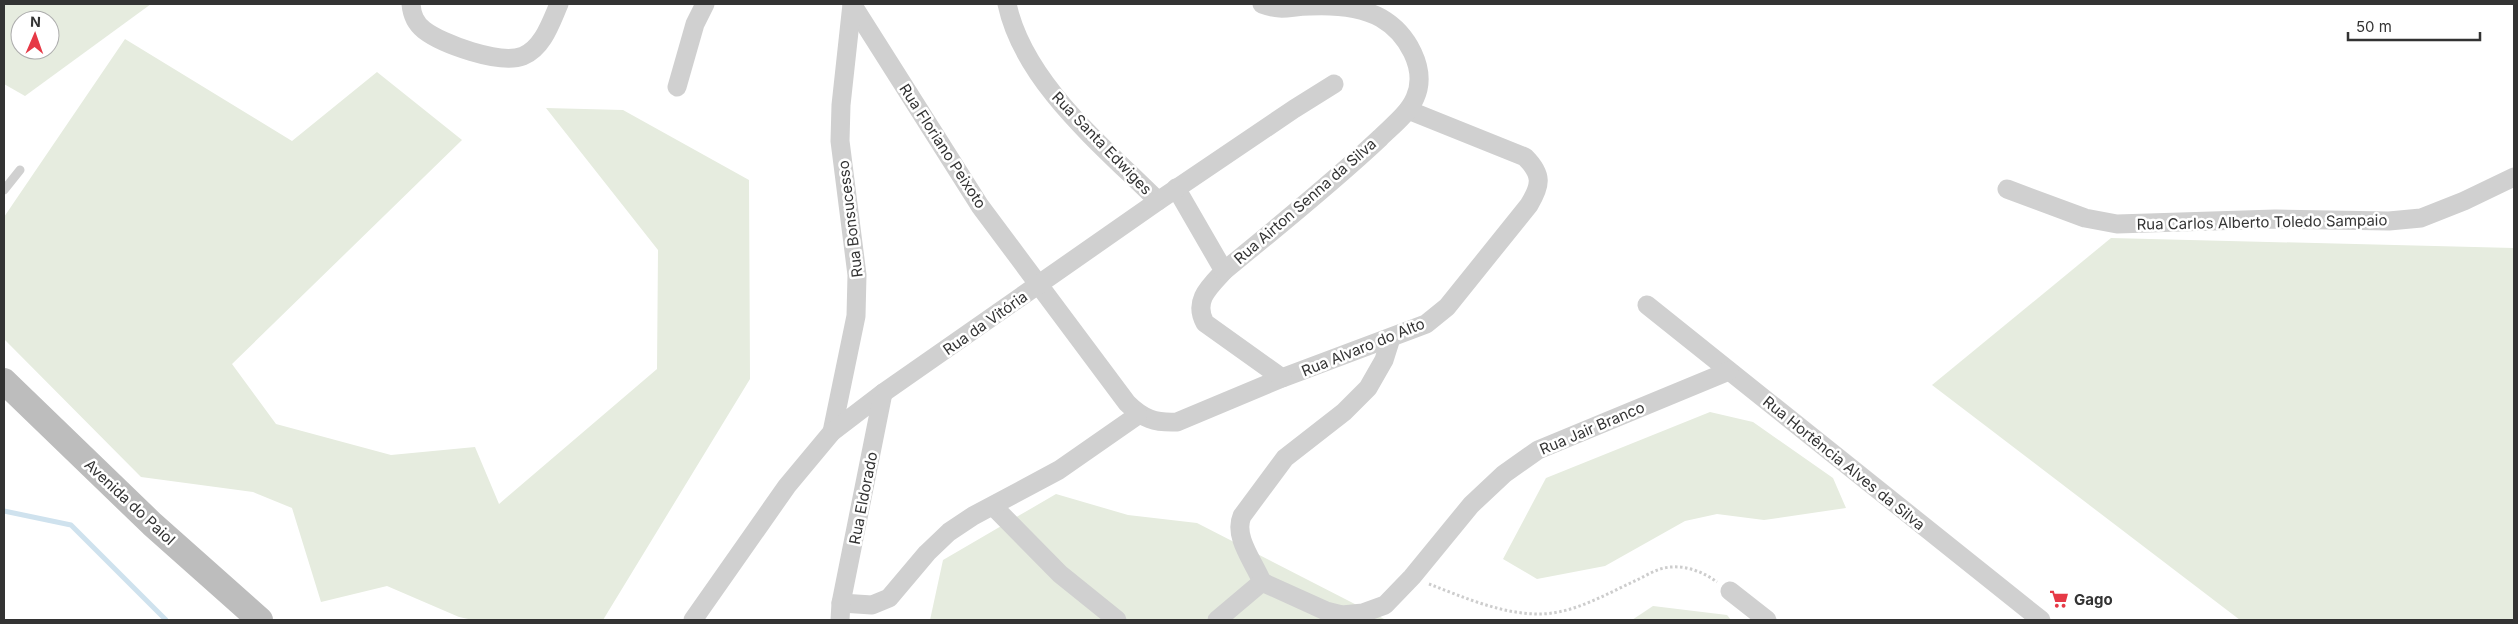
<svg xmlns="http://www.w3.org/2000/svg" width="2518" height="624" viewBox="0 0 2518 624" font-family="Inter,sans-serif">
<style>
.green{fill:#e6ecdf;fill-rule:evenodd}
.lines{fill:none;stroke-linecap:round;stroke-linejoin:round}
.stream{stroke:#cfe2ee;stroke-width:5}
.path{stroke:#cdcdcd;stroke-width:3;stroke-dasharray:2.5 2.5;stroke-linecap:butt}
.lane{stroke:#d0d0d0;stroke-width:9}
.street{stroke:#d0d0d0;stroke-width:19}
.secondary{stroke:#bdbdbd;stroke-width:26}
.labels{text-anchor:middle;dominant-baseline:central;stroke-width:5;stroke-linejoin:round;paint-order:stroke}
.street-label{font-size:15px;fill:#333;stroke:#fff}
.poi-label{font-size:15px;font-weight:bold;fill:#333;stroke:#fff;text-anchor:start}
</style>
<rect width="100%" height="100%" fill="#fff"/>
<g class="green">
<path d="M4,4H151L25,96L4,84ZM20,20H50V50H20Z"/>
<polygon points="125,39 292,141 377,72 462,140 232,364 276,424 391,455 475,447 499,504 657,369 658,250 546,108 623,110 749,180 750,379 603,620 473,620 459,617 387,586 321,602 292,508 253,492 141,477 4,339 4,217"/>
<polygon points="2111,238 2514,248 2514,620 2240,620 1932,385"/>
<polygon points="1710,412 1753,422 1833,478 1846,508 1764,520 1717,514 1685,521 1605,566 1537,579 1503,559 1546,478"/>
<polygon points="1056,494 1128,515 1197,523 1386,620 930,620 943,560"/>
<polygon points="1653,606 1727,615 1731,620 1632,620"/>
</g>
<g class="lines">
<polyline class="stream" points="4,511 71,525 166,620"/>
<path class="path" d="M1429,584C1463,597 1501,614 1539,614C1574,614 1608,593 1639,579C1647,575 1655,570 1664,568C1683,564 1702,571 1717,582"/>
<polyline class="lane" points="4,190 20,170"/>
<g class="street">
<path d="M411,4C412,15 415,23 424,30C442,44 500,65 523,56C543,48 551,22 559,4"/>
<path d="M852,4L980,206L1127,403C1143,419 1155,423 1177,422L1282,378L1426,324L1447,307L1529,205C1541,185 1543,175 1525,157L1408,110"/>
<path d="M1007,4C1024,83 1103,146 1158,201"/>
<polyline points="677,87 695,24 705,4"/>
<path d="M1176,188L1224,271C1209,287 1193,301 1205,323L1282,378"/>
<polyline points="2007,189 2085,218 2117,224 2275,219 2389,221 2421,218 2464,201 2514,177"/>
<path d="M1224,271C1276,228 1330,185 1380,138C1392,126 1408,114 1415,98C1428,69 1407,33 1381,18C1361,7 1332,5 1310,6C1289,6 1284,12 1262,4"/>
<polyline points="1647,305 2041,620"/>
<polyline points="832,432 856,316 857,275 840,141 841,105 852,4"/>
<polyline points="993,506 1060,574 1117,620"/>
<path d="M1262,582C1254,562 1233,537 1242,516L1285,458L1344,412L1368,388L1384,360L1391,338"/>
<polyline points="1730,591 1767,620"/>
<polyline points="841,603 872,605 889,598 927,553 949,532 973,516 1059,470 1138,415"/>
<polyline points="693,620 787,486 832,432 883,393 1158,201 1294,109 1334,84"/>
<polyline points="840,620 841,603 883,393"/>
<polyline points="1217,620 1262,582 1326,611 1342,615 1363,613 1385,605 1412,577 1471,505 1504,474 1538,450 1729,371"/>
</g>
<polyline class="secondary" points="4,381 152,524 260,620"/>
</g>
<defs>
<g id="supermarket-bare" transform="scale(1.5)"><path d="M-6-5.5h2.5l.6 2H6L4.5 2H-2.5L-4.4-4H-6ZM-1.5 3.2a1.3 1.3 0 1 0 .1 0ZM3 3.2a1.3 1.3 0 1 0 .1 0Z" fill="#e63946" stroke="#fff" stroke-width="2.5" paint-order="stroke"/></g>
</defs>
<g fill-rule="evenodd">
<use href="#supermarket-bare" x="2059" y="599"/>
</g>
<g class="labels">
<g class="street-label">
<text transform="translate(1102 143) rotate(46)">Rua Santa Edwiges</text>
<text transform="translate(943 146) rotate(57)">Rua Floriano Peixoto</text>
<text transform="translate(1305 201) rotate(-41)">Rua Airton Senna da Silva</text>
<text transform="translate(850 219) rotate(-97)">Rua Bonsucesso</text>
<text transform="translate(2262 222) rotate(-1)">Rua Carlos Alberto Toledo Sampaio</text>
<text transform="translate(985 323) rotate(-35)">Rua da Vitória</text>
<text transform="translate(1363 347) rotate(-22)">Rua Alvaro do Alto</text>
<text transform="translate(1592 428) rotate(-23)">Rua Jair Branco</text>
<text transform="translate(1844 463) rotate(39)">Rua Hortência Alves da Silva</text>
<text transform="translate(863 498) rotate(-79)">Rua Eldorado</text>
<text transform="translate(130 502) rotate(43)">Avenida do Paiol</text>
</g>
<g class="poi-label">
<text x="2074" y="599">Gago</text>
</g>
</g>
<rect width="2518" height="624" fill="none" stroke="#333333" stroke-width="10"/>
<g transform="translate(35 35) rotate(2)"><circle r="24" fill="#ffffff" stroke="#adadad"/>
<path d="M0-4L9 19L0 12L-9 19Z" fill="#e63946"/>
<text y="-8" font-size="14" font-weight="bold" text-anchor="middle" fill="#333333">N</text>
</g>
<path d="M2348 32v8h132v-8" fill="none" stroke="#333333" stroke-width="2.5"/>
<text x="2356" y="32" font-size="15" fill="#333333" stroke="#ffffff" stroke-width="4" paint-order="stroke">50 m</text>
</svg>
